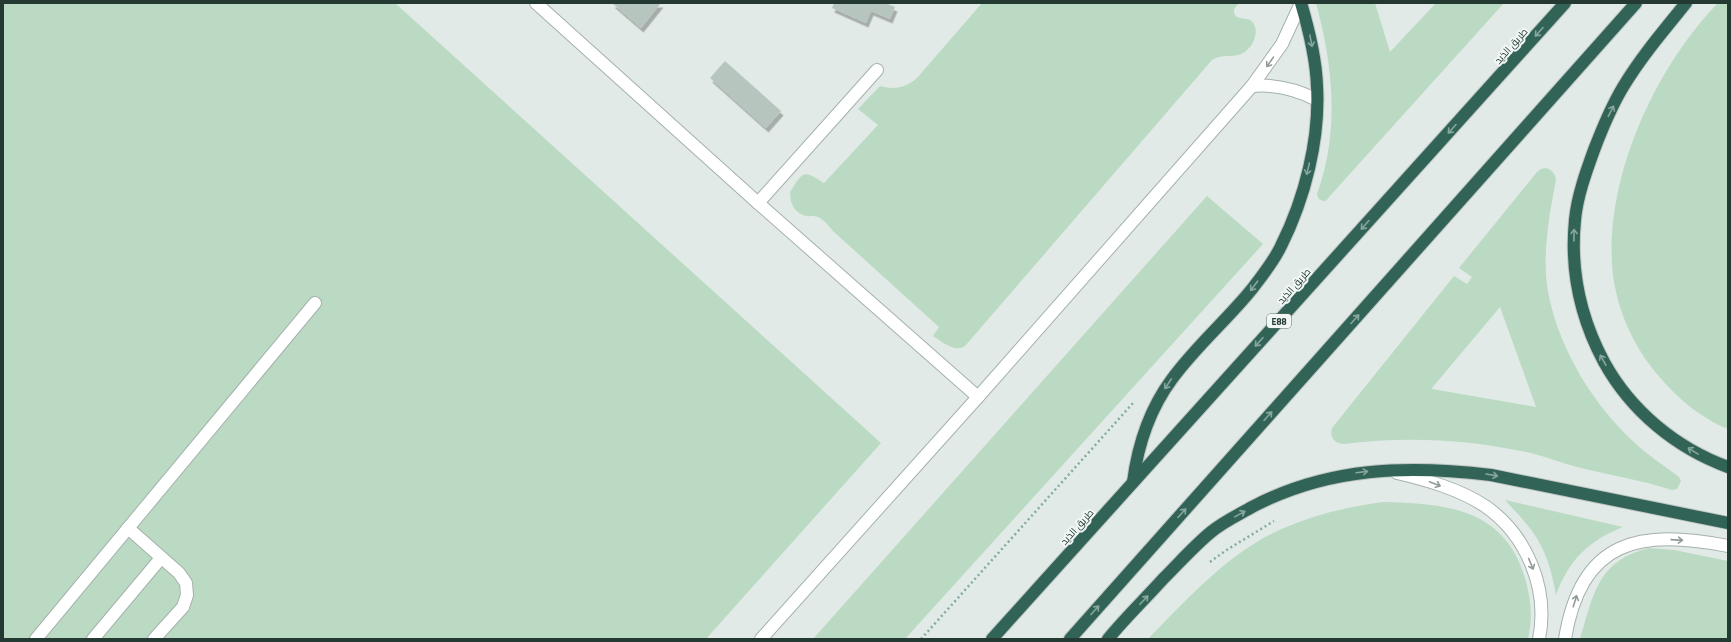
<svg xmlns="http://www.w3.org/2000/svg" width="1731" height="642" viewBox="0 0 1731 642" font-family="'Titillium Web',Cairo,sans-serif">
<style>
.green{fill:#bbdac3;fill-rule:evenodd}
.building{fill:#b7c5bf;filter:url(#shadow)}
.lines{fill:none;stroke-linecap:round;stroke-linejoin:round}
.minor-casing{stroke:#a4b1ac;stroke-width:14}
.highway-casing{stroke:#bdc4c2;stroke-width:14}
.path{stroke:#84ab9e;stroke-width:2.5;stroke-dasharray:2 3;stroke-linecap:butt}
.minor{stroke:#fff;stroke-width:12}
.highway{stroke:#316357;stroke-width:12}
.oneway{stroke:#87a69e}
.oneway2{stroke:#919c98}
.labels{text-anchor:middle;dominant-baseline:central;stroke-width:4;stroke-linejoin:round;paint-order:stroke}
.shield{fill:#f1f7f4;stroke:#61726c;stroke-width:1}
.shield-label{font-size:9px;font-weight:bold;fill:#233932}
.street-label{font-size:10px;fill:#233932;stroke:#f1f7f4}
</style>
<defs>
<filter id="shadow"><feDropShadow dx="2.5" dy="4.5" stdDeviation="0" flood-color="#0004"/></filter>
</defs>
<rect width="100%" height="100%" fill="#e1eae6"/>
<g class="green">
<polygon points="3,3 395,3 881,443 706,639 3,639"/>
<path d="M982,3H1239L1234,9C1234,12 1234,15 1237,17C1241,19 1246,18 1250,20C1260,26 1255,42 1249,48C1238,61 1224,52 1212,60L965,346C955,353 942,342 933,336L939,327L834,232C829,227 825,220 818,217C814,215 810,217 806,216C794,213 790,203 790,192C804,170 803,170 824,183L878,125L858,109L880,86C895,90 905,88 917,78Z"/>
<path d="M1316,3H1375L1390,52L1436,3H1504L1329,197L1326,201C1320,201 1318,199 1317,194C1340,132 1333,65 1316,3Z"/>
<path d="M1718,3H1728V429C1700,418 1675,396 1657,374C1631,343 1614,303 1612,263C1607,173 1656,67 1718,3Z"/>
<path d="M1546,168C1552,170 1555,173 1556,180C1549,216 1541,260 1549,297C1561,352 1594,406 1636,444C1649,456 1665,466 1679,477L1681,481L1677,489L1672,490C1641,480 1609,475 1577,467C1562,463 1546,457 1531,453C1468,439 1406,436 1343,444C1333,443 1330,437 1332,428L1454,276L1467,284L1472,277L1459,268L1537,172L1541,169ZM1500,307L1536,407L1432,389V388Z"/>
<polygon points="1207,196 1263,244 905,639 813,639"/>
<path d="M1505,500L1623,527C1588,541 1569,560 1556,595C1552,572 1546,550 1532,531C1524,520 1514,510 1505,500Z"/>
<path d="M1384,502C1447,504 1504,508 1525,578C1531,598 1533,619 1528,639H1148C1184,602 1226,556 1273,533C1308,516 1345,507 1384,502Z"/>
<path d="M1649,548L1674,550L1728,561V639H1580C1594,594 1597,561 1649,548Z"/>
</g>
<g class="building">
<polygon points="612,3 661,3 641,28"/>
<polygon points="834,3 885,3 895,7 890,19 871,11 866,23 832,8"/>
<polygon points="725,61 781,111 766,128 710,78"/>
</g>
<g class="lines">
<g class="minor-casing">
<g id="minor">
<polyline points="536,3 758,203 978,397"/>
<path d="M1252,86C1276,84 1296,89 1317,100"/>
<polyline points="758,203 877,70"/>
<path d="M1397,473C1427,480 1459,489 1485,506C1527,535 1549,589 1539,639"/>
<polyline points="128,528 179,573 186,583 187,595 183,607 154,639"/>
<polyline points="36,639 315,303"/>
<polyline points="93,639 161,558"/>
<polyline points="761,639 978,397 1252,86 1282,44 1301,3"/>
<path d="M1565,639C1581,539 1640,529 1728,546"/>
</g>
</g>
<g class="highway-casing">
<g id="highway">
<path d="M1686,3C1664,30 1641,57 1623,87C1611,107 1602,129 1594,150C1586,172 1577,197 1575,220C1570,270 1581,319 1604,362C1631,411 1676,448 1728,467"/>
<path d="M1133,482C1138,444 1149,410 1172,379C1196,346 1227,320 1252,289C1262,276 1274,261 1281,246C1305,198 1320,139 1317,86C1316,57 1309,30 1301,3"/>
<polyline points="992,639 1565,3"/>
<polyline points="1070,639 1636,3"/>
<path d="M1108,639C1125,618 1145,599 1163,579C1179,563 1194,546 1211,532C1223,522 1238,515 1252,507C1328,467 1407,465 1491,475L1728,523"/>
</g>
</g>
<g class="path">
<polyline points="1210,562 1225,551 1274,521"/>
<polyline points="921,639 1134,402"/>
</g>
<use href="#minor" class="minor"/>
<use href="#highway" class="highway"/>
</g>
<defs><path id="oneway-shaft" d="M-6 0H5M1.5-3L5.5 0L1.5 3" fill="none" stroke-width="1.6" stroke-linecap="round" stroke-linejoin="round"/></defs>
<g class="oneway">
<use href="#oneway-shaft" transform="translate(1539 32) rotate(132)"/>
<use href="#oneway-shaft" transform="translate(1311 41) rotate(79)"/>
<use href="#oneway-shaft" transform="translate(1611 111) rotate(-63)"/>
<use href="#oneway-shaft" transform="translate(1452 129) rotate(132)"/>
<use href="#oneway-shaft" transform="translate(1308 169) rotate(103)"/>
<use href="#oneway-shaft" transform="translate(1365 225) rotate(132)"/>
<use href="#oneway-shaft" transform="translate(1574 235) rotate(-89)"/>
<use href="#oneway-shaft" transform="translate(1254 286) rotate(127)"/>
<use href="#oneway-shaft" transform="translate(1355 319) rotate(-48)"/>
<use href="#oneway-shaft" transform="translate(1259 342) rotate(132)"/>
<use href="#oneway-shaft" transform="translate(1603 360) rotate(-119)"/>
<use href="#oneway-shaft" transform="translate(1168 384) rotate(123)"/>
<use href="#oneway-shaft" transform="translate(1268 416) rotate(-48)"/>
<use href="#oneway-shaft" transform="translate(1693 451) rotate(-149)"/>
<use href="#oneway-shaft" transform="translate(1362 472) rotate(-7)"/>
<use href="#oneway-shaft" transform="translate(1492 475) rotate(10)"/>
<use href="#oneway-shaft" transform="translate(1182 513) rotate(-48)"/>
<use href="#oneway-shaft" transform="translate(1240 514) rotate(-29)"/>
<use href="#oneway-shaft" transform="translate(1144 600) rotate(-46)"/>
<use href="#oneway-shaft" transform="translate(1095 610) rotate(-48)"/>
</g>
<g class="oneway2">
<use href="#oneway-shaft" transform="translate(1270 62) rotate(125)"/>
<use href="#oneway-shaft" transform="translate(1435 484) rotate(21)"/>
<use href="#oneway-shaft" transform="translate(1677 540) rotate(4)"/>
<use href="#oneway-shaft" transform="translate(1531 564) rotate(67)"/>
<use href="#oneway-shaft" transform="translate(1575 601) rotate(-73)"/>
</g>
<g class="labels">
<rect class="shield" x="1267" y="314" width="24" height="14" rx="3"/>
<g class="shield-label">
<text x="1279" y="321">E88</text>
</g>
<g class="street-label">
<text transform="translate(1511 46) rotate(-48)">طريق الذيد</text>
<text transform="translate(1294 286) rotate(-48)">طريق الذيد</text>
<text transform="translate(1077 527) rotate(-48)">طريق الذيد</text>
</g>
</g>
<rect width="1731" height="642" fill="none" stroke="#233932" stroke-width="8"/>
</svg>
